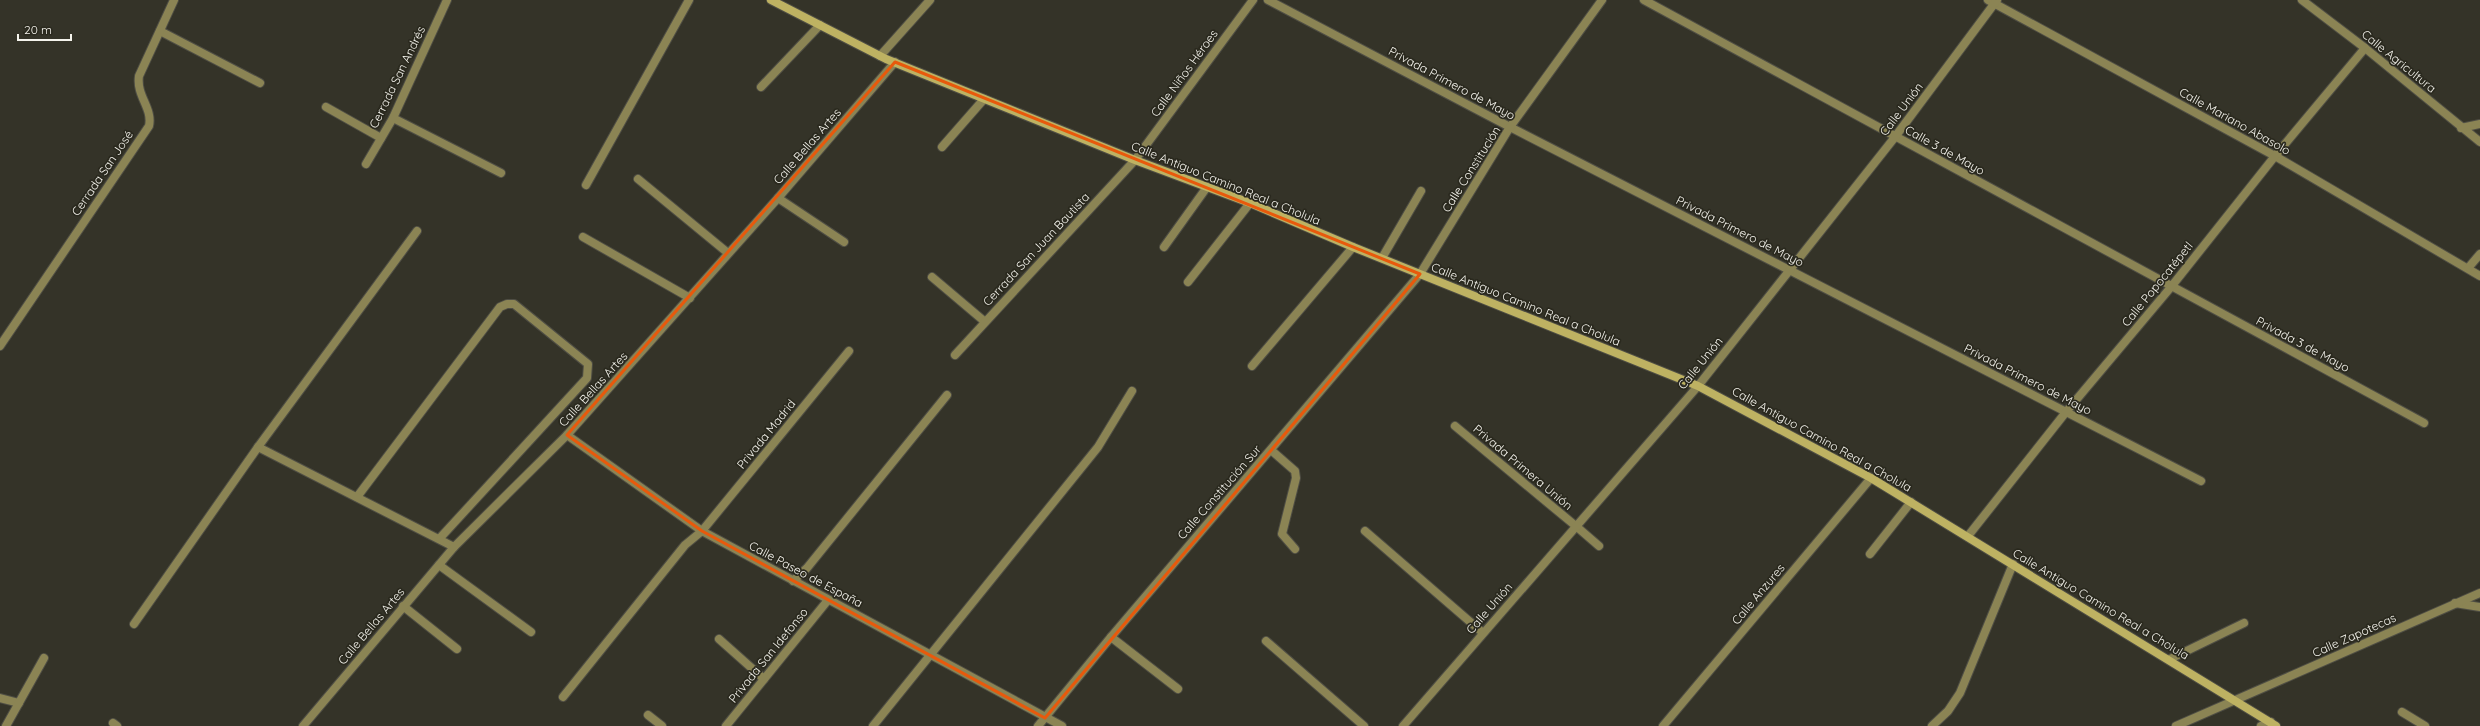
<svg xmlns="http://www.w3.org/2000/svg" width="2480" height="726" viewBox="0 0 2480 726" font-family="Quicksand,sans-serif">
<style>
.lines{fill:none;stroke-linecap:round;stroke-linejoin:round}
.service-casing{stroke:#4f4e44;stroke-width:10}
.minor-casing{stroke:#4f4e44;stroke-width:10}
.tertiary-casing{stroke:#4f4e44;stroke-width:10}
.secondary-casing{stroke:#4f4e44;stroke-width:10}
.service{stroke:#8b8454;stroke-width:8}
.minor{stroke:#8b8454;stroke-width:8}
.tertiary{stroke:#8b8454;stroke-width:8}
.secondary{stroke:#beb262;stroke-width:8}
.marked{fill:none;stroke:#e8590c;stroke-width:3;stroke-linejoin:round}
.labels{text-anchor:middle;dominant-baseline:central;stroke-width:3.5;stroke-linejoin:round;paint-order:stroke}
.street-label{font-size:12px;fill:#f5f4ed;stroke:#2a291e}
</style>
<rect width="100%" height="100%" fill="#343328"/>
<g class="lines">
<g class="service-casing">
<g id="service">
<polyline points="761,87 820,25"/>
<polyline points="942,147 984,99"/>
<polyline points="586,185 689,0"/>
<polyline points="1164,247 1207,187"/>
<polyline points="1382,258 1421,191"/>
<polyline points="1188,282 1250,203"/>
<polyline points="1252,366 1353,247"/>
<polyline points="1271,450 1295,471 1296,478 1282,534 1295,549"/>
<polyline points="357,497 500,307 507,304 514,304 588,364 587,378 440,538"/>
<polyline points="1577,527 1599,546"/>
<polyline points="1870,554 1911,502"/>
<polyline points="439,565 531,632"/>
<polyline points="403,606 457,649"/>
<polyline points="1111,637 1178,689"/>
<polyline points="2170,659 2244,623"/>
<polyline points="1932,726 1948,711 1960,693 2013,564"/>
</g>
</g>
<g class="minor-casing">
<g id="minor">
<polyline points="1268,0 1510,127 2201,481"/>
<polyline points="1644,0 2424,423"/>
<polyline points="1988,0 2275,156 2480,276"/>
<polyline points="2302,0 2365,48 2480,142"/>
<polyline points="160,31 260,83"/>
<polyline points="880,56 930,0"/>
<polyline points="326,107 381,138"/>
<polyline points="393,118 501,173"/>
<polyline points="2461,128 2480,124"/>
<polyline points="366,164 393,118 447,0"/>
<polyline points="638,179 728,253"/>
<polyline points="778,198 844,242"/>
<polyline points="583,237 690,298"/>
<polyline points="2469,267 2480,254"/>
<polyline points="932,277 984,321"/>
<path d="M0,346L149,126C153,108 136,96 139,76L174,0"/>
<polyline points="955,355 1135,160 1253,0"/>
<polyline points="1455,426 1577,527"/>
<polyline points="567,435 702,531 1062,726"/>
<polyline points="258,447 454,547"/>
<polyline points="1365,531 1483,633"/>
<polyline points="1968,536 2066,412 2171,287 2275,156 2365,48"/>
<polyline points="793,581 807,568 947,395"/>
<polyline points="2455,603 2480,607"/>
<polyline points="134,624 258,447 417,231"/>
<polyline points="719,639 764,679"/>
<polyline points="1266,641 1364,726"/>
<polyline points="563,697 685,545 702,531 849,351"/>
<polyline points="0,698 19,703"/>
<polyline points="2402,712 2425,726"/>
<polyline points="648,715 662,726"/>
<polyline points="113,723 117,726"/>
<polyline points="6,726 44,658"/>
<polyline points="303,726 454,547 567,435 778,198 895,62"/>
<polyline points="726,726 828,600"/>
<polyline points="873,726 1098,447 1132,391"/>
<polyline points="1038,726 1111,637 1420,274 1510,127 1602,0"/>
<polyline points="1403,726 1698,386 1895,137 1997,0"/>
<polyline points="1663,726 1871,478"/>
<polyline points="2176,726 2480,593"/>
</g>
</g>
<g class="tertiary-casing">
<polyline id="tertiary" points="2261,726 2271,722"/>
</g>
<g class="secondary-casing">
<polyline id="secondary" points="771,0 886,59 1135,160 1250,203 1353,247 1698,386 1871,478 2276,726"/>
</g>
<use href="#service" class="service"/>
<use href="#minor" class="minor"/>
<use href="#tertiary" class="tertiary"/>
<use href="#secondary" class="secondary"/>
</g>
<path class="marked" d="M895,62L1420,274L1045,718L702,531L567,435Z"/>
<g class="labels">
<g class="street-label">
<text transform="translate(2399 61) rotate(39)">Calle Agricultura</text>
<text transform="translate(1184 73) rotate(-54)">Calle Niños Héroes</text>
<text transform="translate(397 77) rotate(-64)">Cerrada San Andrés</text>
<text transform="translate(1452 83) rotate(28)">Privada Primero de Mayo</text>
<text transform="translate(1901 109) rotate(-53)">Calle Unión</text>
<text transform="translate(2235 121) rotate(29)">Calle Mariano Abasolo</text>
<text transform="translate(807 146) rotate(-49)">Calle Bellas Artes</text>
<text transform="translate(1945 150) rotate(29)">Calle 3 de Mayo</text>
<text transform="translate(1471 169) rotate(-58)">Calle Constitución</text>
<text transform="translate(102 173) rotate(-56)">Cerrada San José</text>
<text transform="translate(1226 183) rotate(22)">Calle Antiguo Camino Real a Cholula</text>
<text transform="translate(1740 231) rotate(27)">Privada Primero de Mayo</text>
<text transform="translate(1036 249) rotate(-47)">Cerrada San Juan Bautista</text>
<text transform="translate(2157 284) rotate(-51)">Calle Popocatépetl</text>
<text transform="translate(1526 304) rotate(22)">Calle Antiguo Camino Real a Cholula</text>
<text transform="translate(2303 344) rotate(28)">Privada 3 de Mayo</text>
<text transform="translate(1700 363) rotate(-51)">Calle Unión</text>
<text transform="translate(2028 379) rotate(27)">Privada Primero de Mayo</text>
<text transform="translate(593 389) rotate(-48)">Calle Bellas Artes</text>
<text transform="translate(766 434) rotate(-51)">Privada Madrid</text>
<text transform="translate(1822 439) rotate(29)">Calle Antiguo Camino Real a Cholula</text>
<text transform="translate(1523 467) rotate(40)">Privada Primera Unión</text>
<text transform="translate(1219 492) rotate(-49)">Calle Constitución Sur</text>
<text transform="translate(806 574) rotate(28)">Calle Paseo de España</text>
<text transform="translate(1758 594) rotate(-50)">Calle Anzures</text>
<text transform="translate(2101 604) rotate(31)">Calle Antiguo Camino Real a Cholula</text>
<text transform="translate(1489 608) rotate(-49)">Calle Unión</text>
<text transform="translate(371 626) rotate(-50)">Calle Bellas Artes</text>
<text transform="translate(2354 635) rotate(-24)">Calle Zapotecas</text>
<text transform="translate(768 655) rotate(-51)">Privada San Idefonso</text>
</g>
</g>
<path d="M18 34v6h53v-6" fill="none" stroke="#f5f4ed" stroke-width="2"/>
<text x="24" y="34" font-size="12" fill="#f5f4ed" stroke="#2a291e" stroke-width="3" paint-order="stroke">20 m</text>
</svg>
